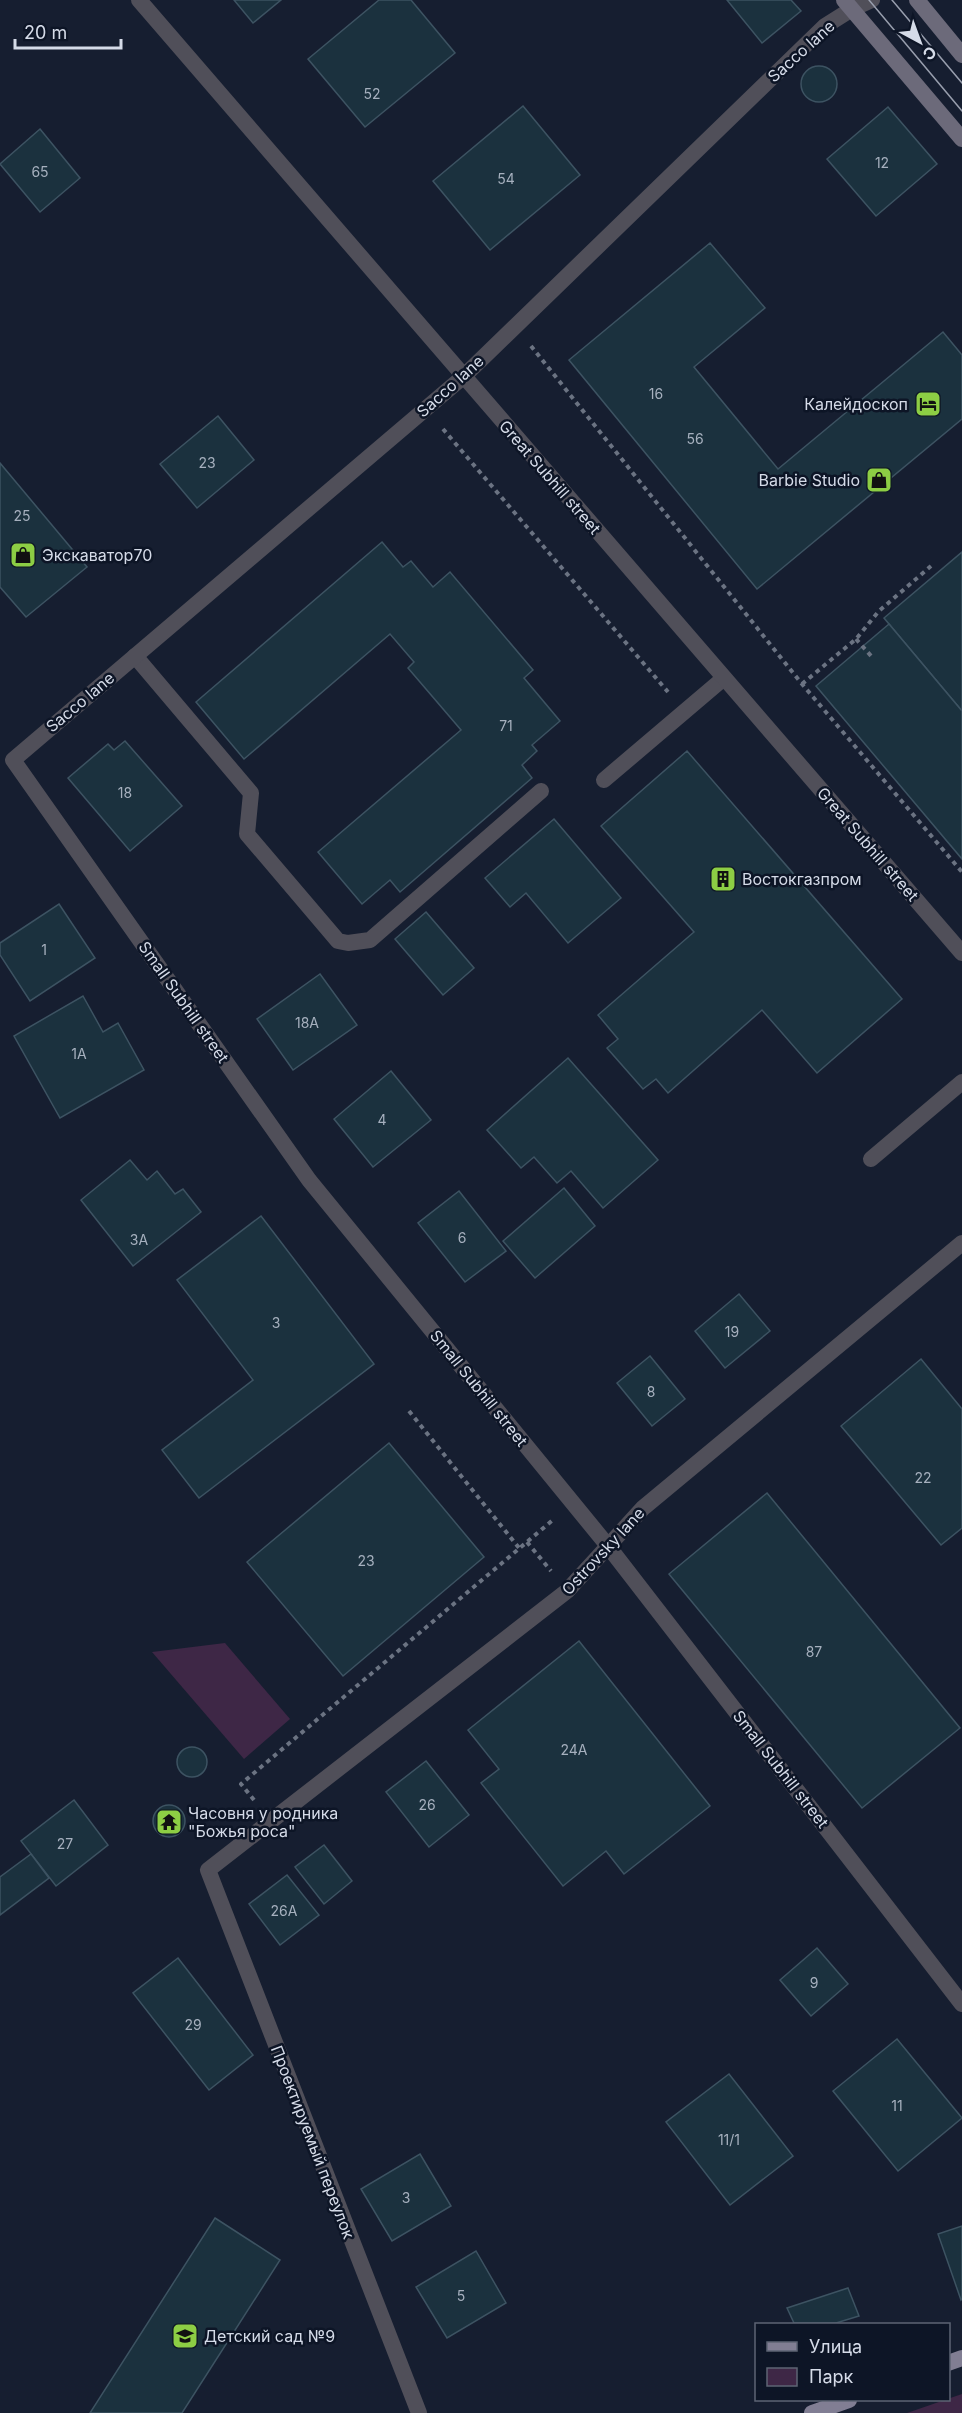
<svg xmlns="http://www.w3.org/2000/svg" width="962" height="2413" viewBox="0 0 962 2413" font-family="Inter,sans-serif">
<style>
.green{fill:#3e2746}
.building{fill:#1b313e;stroke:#3d5362;stroke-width:1.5}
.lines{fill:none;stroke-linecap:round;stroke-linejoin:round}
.path{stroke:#6b7382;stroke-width:4;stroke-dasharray:4.5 4.5;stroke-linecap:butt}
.service{stroke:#504f59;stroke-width:16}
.minor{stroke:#504f59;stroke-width:16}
.tertiary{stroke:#504f59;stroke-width:16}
.secondary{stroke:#6c6a7a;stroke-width:16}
.primary{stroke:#817e93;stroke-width:16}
.tram{stroke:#989ead;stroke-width:1.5}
.labels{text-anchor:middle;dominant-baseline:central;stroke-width:5;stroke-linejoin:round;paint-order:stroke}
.number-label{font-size:14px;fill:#a6b0be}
.street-label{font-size:16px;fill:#d5dbe8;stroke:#0d1526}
.poi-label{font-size:16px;fill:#d5dbe8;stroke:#0d1526;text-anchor:start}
</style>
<rect width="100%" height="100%" fill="#161e30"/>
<g class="green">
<polygon points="225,1643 290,1719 244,1759 152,1652"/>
<polygon points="962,2394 962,2413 907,2413"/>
</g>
<g class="building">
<polygon points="234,0 281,0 253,23"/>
<polygon points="379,0 411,0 455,53 365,127 308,59"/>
<polygon points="727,0 791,0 801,11 762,43"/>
<circle cx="819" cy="84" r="18"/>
<polygon points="523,106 580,175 490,250 433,181"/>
<polygon points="888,107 937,164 876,216 827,159"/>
<polygon points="40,129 80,178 40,212 0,164"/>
<polygon points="710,243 765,308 694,367 778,469 943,332 962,355 962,419 757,589 569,360"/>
<polygon points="218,416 254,460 197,508 160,464"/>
<polygon points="0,463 87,567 26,617 0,587"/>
<polygon points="382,542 403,567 411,561 433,587 450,572 533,670 524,678 560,721 532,745 537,751 522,765 532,778 400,892 390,880 362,904 318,852 461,730 408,668 414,662 390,634 244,759 196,702"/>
<polygon points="962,552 962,711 884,618"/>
<polygon points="889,624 962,711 962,859 816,686"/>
<polygon points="125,741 182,806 130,851 68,778 108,744 114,750"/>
<polygon points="687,751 902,999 817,1073 762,1010 668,1093 656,1079 643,1089 607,1048 618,1039 598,1015 694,932 601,826"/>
<polygon points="554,819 621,898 568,943 526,893 510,907 485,878"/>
<polygon points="59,904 95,958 30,1001 0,955 0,943"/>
<polygon points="426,912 474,968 443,995 395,939"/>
<polygon points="320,974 357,1025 293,1070 257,1019"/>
<polygon points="83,996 103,1032 118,1023 144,1070 60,1118 14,1036"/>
<polygon points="568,1058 658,1160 603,1208 571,1171 557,1183 534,1157 521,1168 487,1130"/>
<polygon points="391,1071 431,1120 373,1167 334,1119"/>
<polygon points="130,1160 147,1180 157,1171 175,1194 183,1189 201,1212 133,1266 81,1200"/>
<polygon points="564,1188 595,1226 535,1278 503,1241"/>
<polygon points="459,1191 506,1251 465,1282 418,1223"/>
<polygon points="261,1216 374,1364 199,1498 162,1450 253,1380 177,1280"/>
<polygon points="739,1294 770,1331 725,1368 695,1331"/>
<polygon points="650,1356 685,1399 652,1426 617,1383"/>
<polygon points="921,1359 962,1409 962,1528 941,1545 841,1426"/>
<polygon points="389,1443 484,1557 343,1676 247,1562"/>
<polygon points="767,1493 960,1728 862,1808 669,1574"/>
<polygon points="579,1641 710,1806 624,1874 606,1851 563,1886 481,1783 499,1769 468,1730"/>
<circle cx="192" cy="1762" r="15"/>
<polygon points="426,1761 469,1815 429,1847 386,1792"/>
<polygon points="74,1800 108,1845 56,1886 21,1841"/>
<circle cx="169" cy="1821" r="16"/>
<polygon points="324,1845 352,1881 324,1904 295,1867"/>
<polygon points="31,1854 49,1878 0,1915 0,1877"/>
<polygon points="287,1875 319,1915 280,1945 249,1904"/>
<polygon points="817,1948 848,1984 811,2016 780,1980"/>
<polygon points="178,1958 253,2055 209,2090 133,1993"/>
<polygon points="897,2039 962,2118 898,2171 833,2091"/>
<polygon points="729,2074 793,2156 730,2205 666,2122"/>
<polygon points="420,2154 451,2206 392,2241 361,2189"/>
<polygon points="215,2218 280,2260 182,2413 90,2413"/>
<polygon points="962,2226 962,2299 961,2300 938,2234"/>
<polygon points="476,2251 506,2303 447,2338 416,2287"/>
<polygon points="848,2288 859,2316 836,2323 794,2323 787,2308"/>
</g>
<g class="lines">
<g class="path">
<polyline points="531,346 802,684 962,872"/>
<polyline points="443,429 668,692"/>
<polyline points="856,639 872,657"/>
<polyline points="802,684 856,639 879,611 931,566"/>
<polyline points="409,1411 519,1548"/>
<polyline points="527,1542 551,1571"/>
<polyline points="254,1800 241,1784 554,1519"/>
</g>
<g class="service">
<polyline points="135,656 251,793 247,834 338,941 348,943 370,940 541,791"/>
<polyline points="604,780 724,678"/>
<polyline points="871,1159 962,1082"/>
</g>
<g class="minor">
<polyline points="852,9 825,26 463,377 13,760 309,1180 608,1546 962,2004"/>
<polyline points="419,2413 208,1870 567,1591 643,1508 962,1243"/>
</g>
<g class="tertiary">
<polyline points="139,0 962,953"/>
<polyline points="852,9 872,0"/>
</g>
<g class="secondary">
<polyline points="844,0 962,139"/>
<polyline points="917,0 962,55"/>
</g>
<g class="primary">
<polyline points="948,2363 962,2358"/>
<polyline points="812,2413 849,2400"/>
</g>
<g class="tram">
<polyline points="869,0 962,111"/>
<polyline points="892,0 962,83"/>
</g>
</g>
<defs>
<g id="hotel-square" transform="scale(1.35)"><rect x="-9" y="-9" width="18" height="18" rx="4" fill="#8dce44" stroke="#0d1526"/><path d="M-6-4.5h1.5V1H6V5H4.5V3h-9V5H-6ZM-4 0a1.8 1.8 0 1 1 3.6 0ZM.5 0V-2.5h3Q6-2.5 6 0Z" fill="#111"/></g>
<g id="shop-square" transform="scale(1.35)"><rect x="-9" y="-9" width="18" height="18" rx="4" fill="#8dce44" stroke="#0d1526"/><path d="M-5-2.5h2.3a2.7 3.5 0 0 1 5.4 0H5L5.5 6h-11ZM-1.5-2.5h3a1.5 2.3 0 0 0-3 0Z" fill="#111"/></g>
<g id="building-square" transform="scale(1.35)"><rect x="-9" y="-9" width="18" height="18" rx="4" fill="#8dce44" stroke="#0d1526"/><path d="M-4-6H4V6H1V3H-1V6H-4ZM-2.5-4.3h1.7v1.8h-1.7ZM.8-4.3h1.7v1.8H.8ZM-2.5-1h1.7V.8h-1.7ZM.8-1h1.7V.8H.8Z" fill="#111"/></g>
<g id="temple-square" transform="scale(1.35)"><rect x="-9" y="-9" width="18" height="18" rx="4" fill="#8dce44" stroke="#0d1526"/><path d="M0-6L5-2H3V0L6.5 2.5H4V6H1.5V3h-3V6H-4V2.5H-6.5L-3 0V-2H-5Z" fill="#111"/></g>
<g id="school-square" transform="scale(1.35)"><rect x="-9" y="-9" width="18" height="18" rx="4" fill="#8dce44" stroke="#0d1526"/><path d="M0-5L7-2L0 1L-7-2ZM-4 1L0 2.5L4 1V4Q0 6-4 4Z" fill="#111"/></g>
</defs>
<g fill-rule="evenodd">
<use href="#hotel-square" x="928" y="404"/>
<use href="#shop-square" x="879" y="480"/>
<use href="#shop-square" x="23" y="555"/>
<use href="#building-square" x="723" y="879"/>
<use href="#temple-square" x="169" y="1822"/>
<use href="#school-square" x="185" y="2336"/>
</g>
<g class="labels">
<g class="number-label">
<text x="372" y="93">52</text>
<text x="882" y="162">12</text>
<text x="40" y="171">65</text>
<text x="506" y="178">54</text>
<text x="656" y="393">16</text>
<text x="695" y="438">56</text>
<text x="207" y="462">23</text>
<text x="22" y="515">25</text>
<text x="506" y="725">71</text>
<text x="125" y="792">18</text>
<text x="44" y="949">1</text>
<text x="307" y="1022">18А</text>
<text x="79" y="1053">1А</text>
<text x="382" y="1119">4</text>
<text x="462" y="1237">6</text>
<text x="139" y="1239">3А</text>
<text x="276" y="1322">3</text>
<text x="732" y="1331">19</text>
<text x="651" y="1391">8</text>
<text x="923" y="1477">22</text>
<text x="366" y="1560">23</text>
<text x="814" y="1651">87</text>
<text x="574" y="1749">24А</text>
<text x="427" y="1804">26</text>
<text x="65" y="1843">27</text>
<text x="284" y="1910">26А</text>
<text x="814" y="1982">9</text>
<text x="193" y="2024">29</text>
<text x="897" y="2105">11</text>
<text x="729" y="2139">11/1</text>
<text x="406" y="2197">3</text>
<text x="461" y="2295">5</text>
</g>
<g class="street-label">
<text transform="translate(801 51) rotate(-42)">Sacco lane</text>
<text transform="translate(450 386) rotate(-42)">Sacco lane</text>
<text transform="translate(550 477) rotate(49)">Great Subhill street</text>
<text transform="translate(80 702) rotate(-40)">Sacco lane</text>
<text transform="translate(868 844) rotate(49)">Great Subhill street</text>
<text transform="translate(184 1002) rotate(55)">Small Subhill street</text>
<text transform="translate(479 1388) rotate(51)">Small Subhill street</text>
<text transform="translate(603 1551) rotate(-47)">Ostrovsky lane</text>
<text transform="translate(781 1769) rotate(52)">Small Subhill street</text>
<text transform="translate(313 2142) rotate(69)">Проектируемый переулок</text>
</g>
<g class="poi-label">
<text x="908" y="404" text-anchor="end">Калейдоскоп</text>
<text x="860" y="480" text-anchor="end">Barbie Studio</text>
<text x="42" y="555">Экскаватор70</text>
<text x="742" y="879">Востокгазпром</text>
<text x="188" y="1813">Часовня у родника<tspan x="188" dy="18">"Божья роса"</tspan></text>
<text x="204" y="2336">Детский сад №9</text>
</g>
</g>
<rect x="755" y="2323" width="195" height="78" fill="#0d1526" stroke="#5d6474" stroke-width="1.5"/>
<rect x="767" y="2342" width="30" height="9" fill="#817e93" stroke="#5d6474" stroke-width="1.5"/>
<text x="809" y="2353" font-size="18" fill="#d5dbe8">Улица</text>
<rect x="767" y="2368" width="30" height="18" fill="#3e2746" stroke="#5d6474" stroke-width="1.5"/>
<text x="809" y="2383" font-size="18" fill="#d5dbe8">Парк</text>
<g transform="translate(920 42) rotate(139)" stroke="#0d1526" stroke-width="4.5" paint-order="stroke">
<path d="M0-4.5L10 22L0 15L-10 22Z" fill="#d5dbe8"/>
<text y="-9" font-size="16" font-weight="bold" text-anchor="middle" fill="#d5dbe8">С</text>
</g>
<path d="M15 39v9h106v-9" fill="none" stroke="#d5dbe8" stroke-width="3"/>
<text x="24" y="39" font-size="18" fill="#d5dbe8" stroke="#0d1526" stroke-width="4.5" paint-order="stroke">20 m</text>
</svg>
